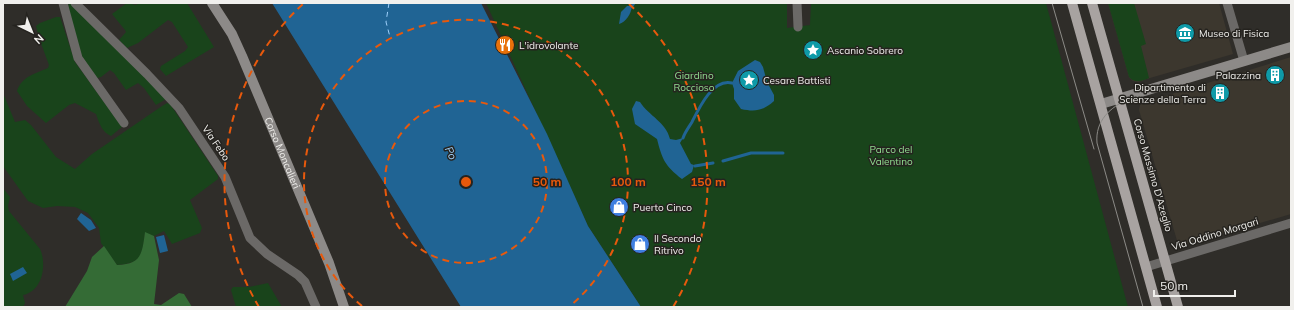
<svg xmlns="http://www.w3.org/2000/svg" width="1294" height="310" viewBox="0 0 1294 310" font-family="Mulish,sans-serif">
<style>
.built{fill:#3c372e}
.green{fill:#19441b}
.forest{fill:#346b35}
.water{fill:#206494}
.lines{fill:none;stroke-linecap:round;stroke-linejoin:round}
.stream{stroke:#206494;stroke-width:3}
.ferry{stroke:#9ed0fb;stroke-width:1;stroke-dasharray:5 4;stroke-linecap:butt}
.street{stroke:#6b6967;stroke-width:9}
.secondary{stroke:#8d8a88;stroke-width:10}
.primary{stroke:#a8a3a1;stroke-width:10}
.tram{stroke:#8c8b87;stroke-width:1}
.ring{fill:none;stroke:#e8590c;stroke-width:2;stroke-dasharray:7 5}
.labels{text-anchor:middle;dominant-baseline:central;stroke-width:3;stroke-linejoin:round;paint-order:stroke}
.poi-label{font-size:10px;fill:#f1f0ed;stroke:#25231f;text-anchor:start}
.park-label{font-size:10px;fill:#92e092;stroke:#25231f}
.street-label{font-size:10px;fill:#f1f0ed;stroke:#25231f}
.water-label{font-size:11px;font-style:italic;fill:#9ed0fb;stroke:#25231f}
.centre{fill:#e8590c;stroke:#25231f;stroke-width:2}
.ring-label{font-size:12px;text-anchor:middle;font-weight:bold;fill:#e8590c;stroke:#25231f;stroke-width:3;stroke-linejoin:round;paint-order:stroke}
</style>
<rect width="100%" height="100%" fill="#2f2d29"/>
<g class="built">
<polygon points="1108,3 1219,3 1233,54 1150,78 1138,82 1133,81 1129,77"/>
<polygon points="1291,57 1291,214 1185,245 1178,244 1139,110 1140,105 1143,103"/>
</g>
<g class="green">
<polygon points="69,3 72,4 166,99 156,105 144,88 138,83 126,90 114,73 110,70 101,77 97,78 81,55 68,6"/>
<polygon points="127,3 136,5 139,3 187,3 214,47 166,76 160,69 161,66 185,51 188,47 172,22 168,20 138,43 127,48 119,40 126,32 125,30 112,14"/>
<polygon points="486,3 787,3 787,28 810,25 811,3 1046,3 1128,307 641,307 588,226"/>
<path d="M1108,3H1134L1146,44L1141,46L1149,78C1142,81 1135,84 1129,77Z"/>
<path d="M56,17H60L75,62L122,127L111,136C102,132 99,123 96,114L75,103L69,105L46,123L27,106L17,91C22,76 35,74 48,68L49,65L39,38L36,26L40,23Z"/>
<path d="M3,93L15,122L25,120L31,125L56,157L75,169L92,154L162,106L167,103L170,104L218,176V179L190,200L202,228L200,233L172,244L164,231L154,236L145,233C142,256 142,263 117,265L101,243L99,228L88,213L75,207L57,206L43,208L28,201L3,166Z"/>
<path d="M3,188L10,197L8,206L9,211L40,249C47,264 43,291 23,295L25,303L23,307H3Z"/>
<polygon points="268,283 282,307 236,307 231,290 233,287 249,287"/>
</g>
<path class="forest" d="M145,232L154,236L159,260L154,304L161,305L179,293L184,294L192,307H65L87,271L92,257L104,246L117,265C141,264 142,255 145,232Z"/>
<g class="water">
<polygon points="272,3 481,3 547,134 588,226 641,307 461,307"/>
<path d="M627,6H632C631,14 626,22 619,24L621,12Z"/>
<path d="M755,60L760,62L763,67L767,82L774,95V101C763,111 755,112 741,109L734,99V89L732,83L738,71Z"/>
<path d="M636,101L640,102C649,116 666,122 670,139L676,140L683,138L680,143L691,164L694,165L692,172L682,179C665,166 662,159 657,139L635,124L632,109Z"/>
<polygon points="81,213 91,220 96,228 89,231 77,219"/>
<polygon points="164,235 168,251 160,253 156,237"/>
<polygon points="23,267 27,273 13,281 10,274"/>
</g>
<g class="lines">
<g class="stream">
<polyline points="632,6 634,3"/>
<path d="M683,138C685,132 689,127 692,122C699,108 713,78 732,83"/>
<polyline points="723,161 751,153 783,153"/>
<polyline points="695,166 713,163"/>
</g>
<polyline class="ferry" points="389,3 386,22 390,37"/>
<g class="street">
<polyline points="63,3 78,58 124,123"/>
<polyline points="75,3 147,74 179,108 225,177 250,238 267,254 298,275 305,282 316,307"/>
<polyline points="797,3 798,27"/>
<polyline points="1227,3 1244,61"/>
<polyline points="1146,267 1291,223"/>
</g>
<g class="secondary">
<path id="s1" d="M212,3L232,34L242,56L329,263L344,307"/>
<polyline points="1101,104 1291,47"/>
</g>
<g class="primary">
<polyline points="1072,3 1157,307"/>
<polyline points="1092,3 1178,307"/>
</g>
<g class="tram">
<polyline points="1052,3 1094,149"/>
<path d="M1143,307L1097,143C1095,121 1110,107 1129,99L1291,49"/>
</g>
</g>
<g class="ring">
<circle cx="466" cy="182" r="81"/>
<path d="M362 306A162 162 0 1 1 570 306"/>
<path d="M259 307A242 242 0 0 1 303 4M629 4A242 242 0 0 1 673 307"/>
</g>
<defs>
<g id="museum-disc" transform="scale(1)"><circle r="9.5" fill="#0f9aa8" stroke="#25231f"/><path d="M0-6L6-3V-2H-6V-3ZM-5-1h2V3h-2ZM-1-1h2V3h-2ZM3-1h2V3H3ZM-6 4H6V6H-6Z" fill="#fff"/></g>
<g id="restaurant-disc" transform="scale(1)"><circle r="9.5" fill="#e8710a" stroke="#25231f"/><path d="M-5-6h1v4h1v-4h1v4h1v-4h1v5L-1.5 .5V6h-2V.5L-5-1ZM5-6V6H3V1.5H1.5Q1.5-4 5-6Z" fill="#fff"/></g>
<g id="sight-disc" transform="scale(1)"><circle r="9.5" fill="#0f9aa8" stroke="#25231f"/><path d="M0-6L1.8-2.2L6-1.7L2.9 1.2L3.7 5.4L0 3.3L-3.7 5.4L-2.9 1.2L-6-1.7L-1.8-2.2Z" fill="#fff"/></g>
<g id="building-disc" transform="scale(1)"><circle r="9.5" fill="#0f9aa8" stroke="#25231f"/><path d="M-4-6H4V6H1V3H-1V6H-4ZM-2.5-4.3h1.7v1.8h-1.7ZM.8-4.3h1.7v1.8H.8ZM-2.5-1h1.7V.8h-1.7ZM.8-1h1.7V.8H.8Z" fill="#fff"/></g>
<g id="shop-disc" transform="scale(1)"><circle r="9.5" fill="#3f7fe0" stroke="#25231f"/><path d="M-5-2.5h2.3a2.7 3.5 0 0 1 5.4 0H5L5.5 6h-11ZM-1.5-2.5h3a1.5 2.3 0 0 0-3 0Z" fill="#fff"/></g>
</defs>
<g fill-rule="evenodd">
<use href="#museum-disc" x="1185" y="33"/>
<use href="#restaurant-disc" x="505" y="45"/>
<use href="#sight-disc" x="813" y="50"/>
<use href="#building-disc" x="1275" y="75"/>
<use href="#sight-disc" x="749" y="80"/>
<use href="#building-disc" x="1220" y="93"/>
<use href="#shop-disc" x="619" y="207"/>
<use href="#shop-disc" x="640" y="244"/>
</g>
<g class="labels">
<g class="poi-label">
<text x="1199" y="33">Museo di Fisica</text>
<text x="519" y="45">L'idrovolante</text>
<text x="827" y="50">Ascanio Sobrero</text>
<text x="1261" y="75" text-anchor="end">Palazzina</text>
<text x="763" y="80">Cesare Battisti</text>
<text x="1206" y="87" text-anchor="end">Dipartimento di<tspan x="1206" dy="12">Scienze della Terra</tspan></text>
<text x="633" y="207">Puerto Cinco</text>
<text x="654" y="238">Il Secondo<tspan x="654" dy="12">Ritrivo</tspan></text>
</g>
<g class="park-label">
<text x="694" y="75">Giardino<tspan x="694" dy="12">Roccioso</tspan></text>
<text x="891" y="149">Parco del<tspan x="891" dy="12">Valentino</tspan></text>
</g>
<g class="street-label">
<text transform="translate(216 143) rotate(56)">Via Febo</text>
<text stroke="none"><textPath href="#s1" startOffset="166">Corso Moncalieri</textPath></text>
<text transform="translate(1153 175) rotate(74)">Corso Massimo D'Azeglio</text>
<text transform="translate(1215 234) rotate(-17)">Via Oddino Morgari</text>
</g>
<g class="water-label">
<text transform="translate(451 153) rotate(64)">Po</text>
</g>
</g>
<circle cx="466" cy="182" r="6" class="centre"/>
<g class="ring-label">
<text x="547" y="186">50 m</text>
<text x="628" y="186">100 m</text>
<text x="708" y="186">150 m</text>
</g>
<rect width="1294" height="310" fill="none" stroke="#f1f0ed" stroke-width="8"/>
<g transform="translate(32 32) rotate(137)" stroke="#25231f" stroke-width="3" paint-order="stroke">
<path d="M0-3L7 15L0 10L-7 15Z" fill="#f1f0ed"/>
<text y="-6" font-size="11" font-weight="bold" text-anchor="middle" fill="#f1f0ed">N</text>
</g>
<path d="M1154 290v6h81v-6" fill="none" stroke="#f1f0ed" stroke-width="2"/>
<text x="1160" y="290" font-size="12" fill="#f1f0ed" stroke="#25231f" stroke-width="3" paint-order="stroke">50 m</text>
</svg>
